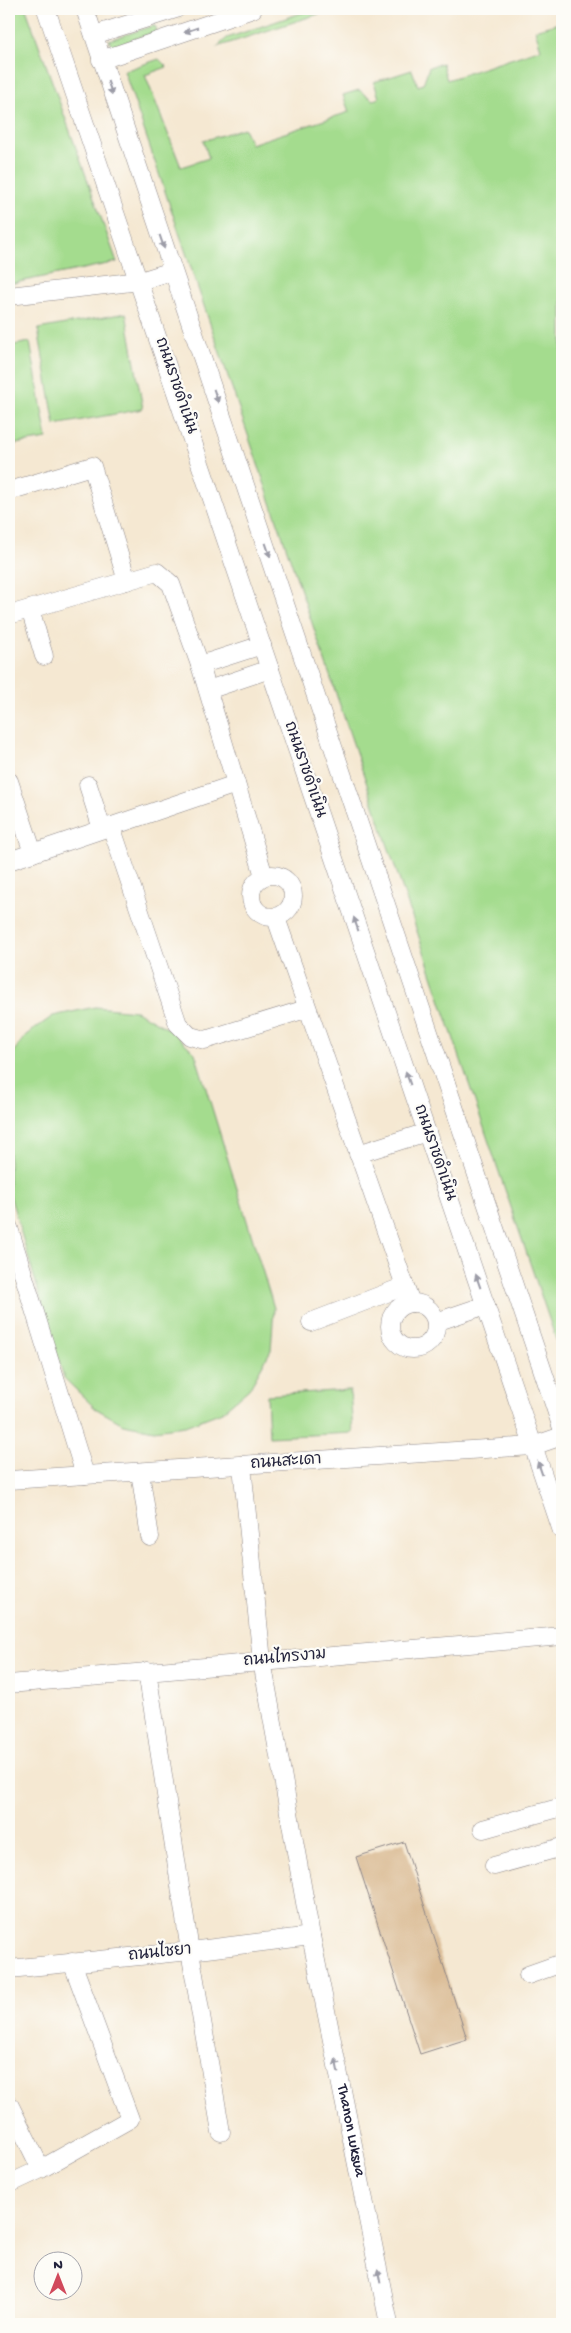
<svg xmlns="http://www.w3.org/2000/svg" width="571" height="2333" viewBox="0 0 571 2333" font-family="'Gochi Hand','Playpen Sans Thai',sans-serif">
<style>
.green{fill:#a4dc8e;stroke:#637f64}
.building{fill:#dbbd97}
.lines{fill:none;stroke-linecap:round;stroke-linejoin:round}
.minor-casing{stroke:#8c8586;stroke-width:19}
.minor{stroke:#fff;stroke-width:18}
.oneway{fill:#9c9ca7}
.labels{text-anchor:middle;dominant-baseline:central;stroke-width:4.5;stroke-linejoin:round;paint-order:stroke}
.street-label{font-size:16px;fill:#22223b;stroke:#fdfcf7}
</style>
<rect width="100%" height="100%" fill="#fdfcf7"/>
<filter id="ink" filterUnits="userSpaceOnUse"><feTurbulence type="fractalNoise" baseFrequency=".02" numOctaves="2"/><feDisplacementMap in="SourceGraphic" scale="10" xChannelSelector="R" yChannelSelector="G"/><feConvolveMatrix kernelMatrix="1 2 1 2 8 2 1 2 1" color-interpolation-filters="sRGB"/></filter>
<filter id="wash" filterUnits="userSpaceOnUse"><feTurbulence type="fractalNoise" baseFrequency=".0096" numOctaves="4" result="noise"/><feDisplacementMap in="SourceGraphic" scale="20" xChannelSelector="R" yChannelSelector="G"/><feGaussianBlur stdDeviation="1.12" result="paint"/><feColorMatrix in="noise" values="0 0 0 0 0 0 0 0 0 0 0 0 0 0 0 0 0 1.4 0 .05"/><feComposite in="paint" operator="in"/></filter>
<g filter="url(#wash)">
<rect width="100%" height="100%" fill="#f5e8d2"/>
<g class="green">
<polygon points="9,9 26,9 117,262 9,284"/>
<polygon points="313,9 334,9 217,47 227,38"/>
<polygon points="562,22 562,1357 124,71 159,59 167,67 145,75 181,167 209,158 203,141 244,128 251,144 349,112 343,95 359,90 373,100 379,98 374,82 412,70 418,86 423,84 429,67 442,63 447,80 541,49 535,30"/>
<polygon points="152,26 155,26 157,30 155,32 112,47 109,40"/>
<polygon points="126,313 143,409 55,425 38,329"/>
<polygon points="30,342 47,439 9,445 9,346"/>
<polygon points="95,1007 136,1011 172,1031 195,1053 274,1308 271,1350 249,1389 222,1412 185,1426 154,1430 123,1424 95,1408 64,1378 9,1192 9,1058 26,1035 53,1016"/>
<polygon points="350,1390 353,1433 269,1437 267,1395"/>
</g>
<g id="blocks">
<polygon class="building" points="404,1842 467,2039 420,2054 356,1857"/>
</g>
</g>
<g filter="url(#ink)">
<use href="#blocks" fill-opacity="0" stroke="#8c8586" stroke-width="1"/>
<g class="lines">
<g class="minor-casing">
<g id="minor">
<polyline points="46,9 562,1531"/>
<polyline points="85,9 562,1428"/>
<polyline points="94,35 176,9"/>
<polyline points="101,60 253,9"/>
<polyline points="9,296 140,281 172,271"/>
<polyline points="9,491 92,466 127,581"/>
<polyline points="30,609 44,656"/>
<polyline points="9,615 157,572 171,584 200,665 264,876"/>
<polyline points="200,665 262,645"/>
<polyline points="208,690 270,669"/>
<polyline points="9,781 33,853"/>
<polyline points="88,785 102,829"/>
<polyline points="111,826 178,1024 190,1036 205,1040 306,1009"/>
<polyline points="9,861 236,784"/>
<circle cx="272" cy="896" r="21"/>
<polyline points="276,918 411,1303"/>
<polyline points="358,1154 427,1132"/>
<polyline points="9,1228 85,1475"/>
<circle cx="413" cy="1326" r="23"/>
<polyline points="311,1322 405,1286"/>
<polyline points="436,1322 486,1305"/>
<path id="s1" d="M242,1466L262,1661L311,1936L389,2324"/>
<polyline points="140,1472 150,1537"/>
<polyline points="9,1480 533,1446 562,1436"/>
<polyline points="147,1671 190,1951 221,2132"/>
<polyline points="9,1684 562,1636"/>
<polyline points="483,1829 562,1807"/>
<polyline points="494,1866 562,1847"/>
<polyline points="9,1969 190,1951 311,1936"/>
<polyline points="528,1975 562,1963"/>
<polyline points="9,2104 41,2169"/>
<polyline points="9,2184 41,2169 130,2119 72,1962"/>
</g>
</g>
<use href="#minor" class="minor"/>
</g>
<defs><path id="oneway-solid" d="M-6-.8H1V-3.2L6.5 0L1 3.2V.8H-6Z" transform="scale(1.25)"/></defs>
<g class="oneway">
<use href="#oneway-solid" transform="translate(191 30) rotate(161)"/>
<use href="#oneway-solid" transform="translate(110 88) rotate(71)"/>
<use href="#oneway-solid" transform="translate(162 242) rotate(71)"/>
<use href="#oneway-solid" transform="translate(216 396) rotate(71)"/>
<use href="#oneway-solid" transform="translate(268 550) rotate(71)"/>
<use href="#oneway-solid" transform="translate(356 924) rotate(-109)"/>
<use href="#oneway-solid" transform="translate(408 1078) rotate(-109)"/>
<use href="#oneway-solid" transform="translate(478 1281) rotate(-109)"/>
<use href="#oneway-solid" transform="translate(540 1468) rotate(-109)"/>
<use href="#oneway-solid" transform="translate(337 2066) rotate(-101)"/>
<use href="#oneway-solid" transform="translate(379 2276) rotate(-101)"/>
</g>
</g>
<g class="labels">
<g class="street-label">
<text transform="translate(175 386) rotate(71)">ถนนราชดำเนิน</text>
<text transform="translate(304 770) rotate(71)">ถนนราชดำเนิน</text>
<text transform="translate(434 1153) rotate(71)">ถนนราชดำเนิน</text>
<text transform="translate(286 1463) rotate(-4)">ถนนสะเดา</text>
<text transform="translate(285 1659) rotate(-5)">ถนนไทรงาม</text>
<text transform="translate(160 1954) rotate(-6)">ถนนไชยา</text>
<text stroke="none"><textPath href="#s1" startOffset="674">Thanon Luksua</textPath></text>
</g>
</g>
<rect width="571" height="2333" fill="none" stroke="#fdfcf7" stroke-width="30"/>
<g transform="translate(58 2276)"><circle r="24" fill="#fdfcf7" stroke="#a5a5ac"/>
<path d="M0-4L9 19L0 12L-9 19Z" fill="#d1495b"/>
<text y="-8" font-size="14" font-weight="bold" text-anchor="middle" fill="#22223b">N</text>
</g>
</svg>
